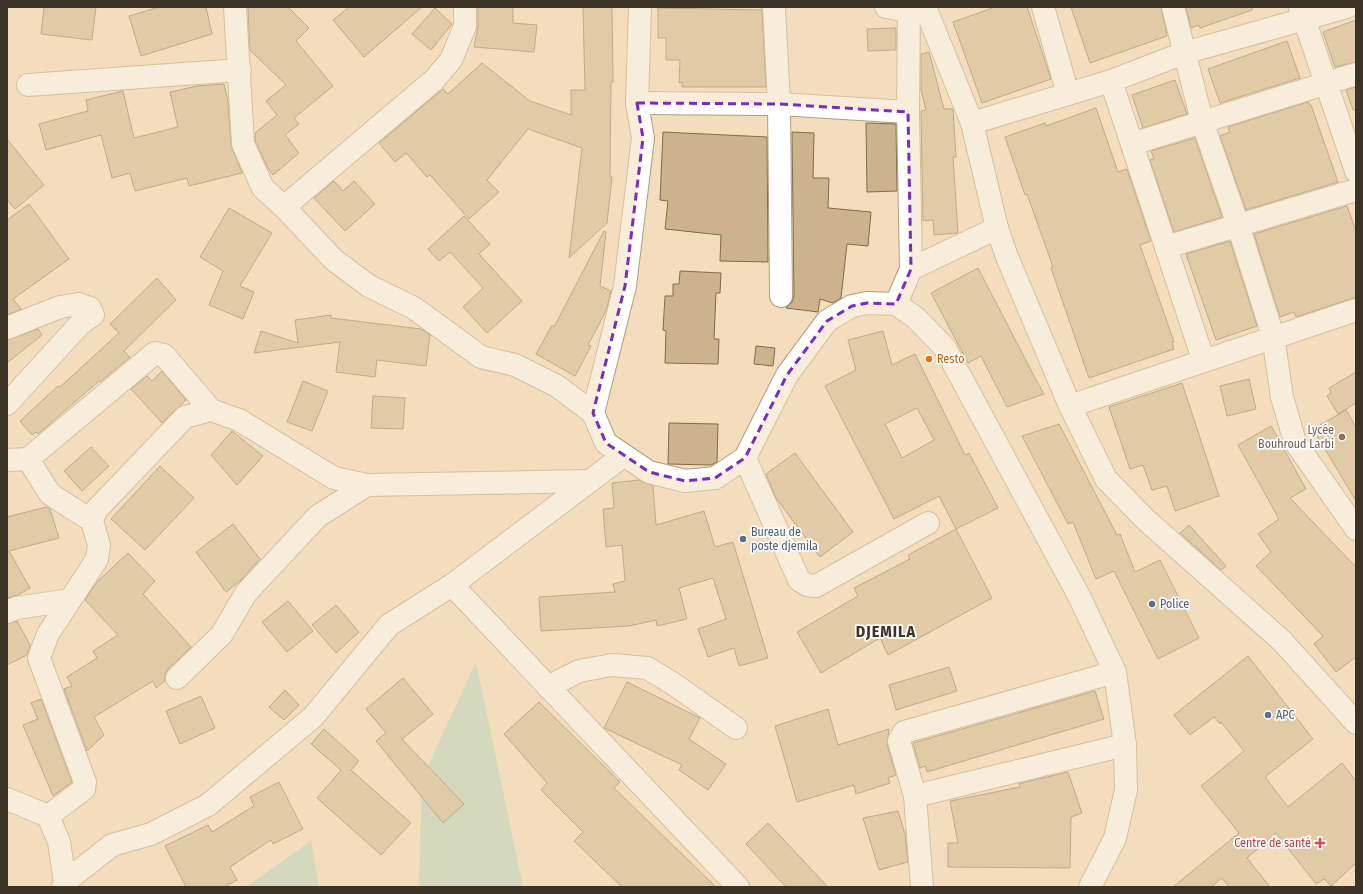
<svg xmlns="http://www.w3.org/2000/svg" width="1363" height="894" viewBox="0 0 1363 894" font-family="'Fira Sans Condensed',sans-serif">
<style>
.green{fill:#b0d5bf}
.building{fill:#ccb38d;stroke:#7f6c4e;fill-rule:evenodd}
.lines{fill:none;stroke-linecap:round;stroke-linejoin:round}
.street-casing{stroke:#b19d7e;stroke-width:24}
.street{stroke:#fff;stroke-width:22}
.marked{fill:none;stroke:#7b2cbf;stroke-width:3;stroke-dasharray:8 5;stroke-linejoin:round}
.food-dot{fill:#e8710a;stroke:#fff;stroke-width:1.5}
.education-dot{fill:#8d6e63;stroke:#fff;stroke-width:1.5}
.service-dot{fill:#5c6f8a;stroke:#fff;stroke-width:1.5}
.health-dot{fill:#e0444e;stroke:#fff;stroke-width:1.5}
.labels{text-anchor:middle;dominant-baseline:central;stroke-width:3.5;stroke-linejoin:round;paint-order:stroke}
.food-label{font-size:12px;fill:#c56008;stroke:#fff;text-anchor:start}
.education-label{font-size:12px;fill:#785e54;stroke:#fff;text-anchor:end}
.service-label{font-size:12px;fill:#4e5e75;stroke:#fff;text-anchor:start}
.health-label{font-size:12px;fill:#be3a42;stroke:#fff;text-anchor:end}
.district-label{font-size:16px;font-weight:bold;letter-spacing:1px;fill:#3b3326;stroke:#fff}
</style>
<rect width="100%" height="100%" fill="#f3ddbc"/>
<g class="green">
<polygon points="476,662 523,887 419,887 422,779"/>
<polygon points="311,841 319,887 246,887"/>
</g>
<g class="building">
<polygon points="44,7 96,7 92,40 41,34"/>
<polygon points="159,7 206,7 212,34 141,56 129,16"/>
<polygon points="248,7 288,7 309,28 296,41 333,86 294,118 299,124 285,135 299,153 273,175 268,168 255,141 255,133 277,115 266,101 286,85 250,50"/>
<polygon points="349,7 422,7 364,57 333,20"/>
<polygon points="478,7 513,7 513,23 537,25 534,52 474,47 478,26"/>
<polygon points="583,7 612,7 613,82 611,82 610,177 612,177 607,223 569,258 582,148 528,129 487,180 499,192 469,219 430,175 427,177 406,153 395,162 379,143 443,89 448,94 482,63 530,101 571,115 571,90 585,90"/>
<polygon points="995,7 1027,7 1051,79 982,103 953,22"/>
<polygon points="1071,7 1161,7 1167,36 1090,63"/>
<polygon points="1186,7 1252,7 1252,10 1200,28 1199,25 1191,28"/>
<polygon points="435,8 452,24 431,50 412,34"/>
<polygon points="658,8 762,10 766,87 682,87 682,82 679,83 680,60 666,60 666,38 658,38"/>
<polygon points="1356,20 1356,62 1335,67 1323,32"/>
<polygon points="896,28 896,50 868,51 867,29"/>
<polygon points="1287,41 1300,78 1220,103 1208,69"/>
<polygon points="929,52 944,109 953,109 956,157 953,157 958,233 934,235 933,220 923,221 921,111 926,110 921,90 921,54"/>
<polygon points="1175,80 1187,114 1143,128 1132,95"/>
<polygon points="224,84 228,102 231,145 242,173 189,186 187,178 135,191 130,173 112,178 101,135 46,150 39,124 88,111 86,100 123,91 134,138 178,127 170,92 197,86"/>
<polygon points="1356,87 1356,110 1353,110 1346,90"/>
<polygon points="1308,102 1310,105 1311,105 1338,182 1246,210 1220,136 1230,132 1228,127"/>
<polygon points="1096,108 1118,172 1127,169 1151,241 1140,245 1174,342 1172,342 1174,349 1089,378 1051,268 1053,267 1027,194 1025,195 1005,137 1045,123 1046,126"/>
<polygon points="866,123 896,124 897,191 867,192"/>
<polygon points="663,132 767,137 768,262 720,261 721,235 665,229 668,201 660,200"/>
<polygon points="792,132 814,133 813,178 829,178 828,208 871,212 868,246 847,244 841,298 833,303 820,299 818,312 786,308 792,302 794,296"/>
<polygon points="1195,138 1222,217 1174,232 1150,160 1154,159 1151,151"/>
<polygon points="7,139 44,185 15,209 7,200"/>
<polygon points="334,181 343,191 354,181 375,204 345,231 314,198"/>
<polygon points="29,204 69,259 13,299 21,309 7,315 7,220"/>
<polygon points="1347,206 1356,231 1356,297 1296,317 1294,312 1280,317 1254,234"/>
<polygon points="229,208 272,233 240,286 254,292 243,319 209,305 223,271 200,257"/>
<polygon points="464,216 490,244 479,254 522,301 487,333 463,307 483,288 450,252 439,261 428,249"/>
<polygon points="604,231 606,232 600,286 611,291 606,311 588,345 591,346 575,376 536,354 552,325 554,327"/>
<polygon points="1230,241 1257,326 1216,340 1186,254"/>
<polygon points="978,268 1034,376 1044,394 1007,407 981,356 968,363 931,293"/>
<polygon points="680,271 721,273 720,293 716,293 714,339 719,339 718,364 665,363 666,331 663,330 665,296 673,296 673,284 679,284"/>
<polygon points="157,278 176,300 124,351 130,357 100,382 99,381 38,434 36,432 32,435 20,421 58,386 60,387 119,333 110,324"/>
<polygon points="331,315 331,318 421,329 430,335 426,366 377,360 375,377 336,372 340,342 254,353 261,331 298,343 295,320"/>
<polygon points="38,329 42,335 7,363 7,340"/>
<path d="M883,331L892,365L915,354L965,455L969,453L998,508L956,529L939,496L894,519L825,386L856,370L848,340ZM917,408L934,440L902,458L885,424Z"/>
<polygon points="756,346 775,348 773,366 754,364"/>
<polygon points="162,371 186,400 162,423 131,389 147,376 152,381"/>
<polygon points="1356,372 1356,403 1338,414 1327,396 1331,393 1329,388"/>
<polygon points="1249,379 1256,409 1227,416 1220,386"/>
<polygon points="303,381 328,391 312,431 287,422"/>
<polygon points="1182,383 1219,496 1175,511 1167,486 1152,490 1143,465 1130,469 1109,407"/>
<polygon points="373,396 405,398 403,429 371,428"/>
<polygon points="1346,410 1356,427 1356,501 1313,429"/>
<polygon points="669,423 718,424 717,462 711,465 668,464"/>
<polygon points="1059,424 1117,535 1120,534 1135,572 1160,560 1199,638 1158,659 1114,571 1096,579 1073,522 1068,524 1022,436"/>
<polygon points="1271,426 1306,489 1290,498 1356,567 1356,657 1336,672 1314,644 1323,636 1256,566 1271,552 1258,534 1279,519 1238,445"/>
<polygon points="232,431 263,456 237,485 211,455"/>
<polygon points="91,447 109,466 82,491 64,471"/>
<polygon points="795,453 853,532 820,557 776,498 766,474"/>
<polygon points="160,466 194,498 145,550 111,519"/>
<polygon points="639,480 653,486 656,525 704,511 715,547 733,542 768,658 739,666 734,648 708,657 698,629 726,619 713,578 679,588 687,619 657,626 656,620 629,626 541,631 539,597 615,592 613,584 625,581 622,545 606,547 603,509 614,508 612,483"/>
<polygon points="46,507 50,509 59,538 9,551 30,588 18,595 7,598 7,517"/>
<polygon points="233,524 260,559 241,580 226,592 196,552"/>
<polygon points="1189,525 1226,566 1221,570 1180,533"/>
<polygon points="956,529 992,598 888,655 880,638 821,673 797,632 858,596 854,588 910,559 908,555"/>
<polygon points="128,553 155,581 143,594 191,647 168,669 165,674 165,681 156,688 153,681 94,717 104,735 87,751 64,689 72,686 67,677 97,658 93,651 118,635 85,600 97,582"/>
<polygon points="288,601 313,631 287,652 262,622"/>
<polygon points="336,605 359,632 336,653 312,625"/>
<polygon points="17,621 30,645 27,655 7,665 7,624"/>
<polygon points="1248,656 1313,739 1265,777 1288,807 1342,763 1356,781 1356,863 1331,886 1324,879 1316,884 1276,833 1247,858 1270,887 1229,887 1222,878 1211,887 1173,887 1239,833 1201,786 1244,751 1221,722 1220,724 1214,717 1190,735 1174,715"/>
<polygon points="949,667 957,691 896,710 889,685"/>
<polygon points="403,678 433,714 402,739 464,804 443,823 376,741 386,733 366,709"/>
<polygon points="627,682 700,718 689,739 726,764 708,790 679,770 682,765 604,728"/>
<polygon points="285,690 299,705 284,720 269,707"/>
<polygon points="1095,691 1104,719 927,772 925,766 920,768 913,743"/>
<polygon points="201,696 215,728 180,744 166,711"/>
<polygon points="41,699 72,782 53,796 23,725 38,719 31,703"/>
<polygon points="539,702 620,782 614,788 716,887 622,887 574,841 583,832 541,790 547,783 504,734"/>
<polygon points="828,709 838,745 889,729 887,744 896,775 888,778 890,783 856,794 854,785 797,802 775,726"/>
<polygon points="324,729 359,761 351,770 411,823 381,855 317,798 341,770 311,744"/>
<polygon points="1068,772 1082,813 1071,817 1070,868 948,867 948,843 958,843 950,801 1020,787 1019,784 1022,783"/>
<polygon points="279,782 303,829 273,844 271,840 230,867 237,880 224,887 186,887 165,846 208,825 212,832 254,806 250,797"/>
<polygon points="898,811 905,834 908,862 879,870 863,818"/>
<polygon points="768,823 828,887 786,887 746,844"/>
</g>
<g class="lines">
<g class="street-casing">
<g id="street">
<polyline points="235,7 243,144 263,188 284,207 334,260 369,286 414,308 481,357 515,365 557,386 593,413"/>
<polyline points="640,7 637,103 643,138 625,286 593,413 606,443 649,472 685,481 715,478 745,458 787,375 827,321 852,306 867,303 896,304 916,318 945,348 1079,596 1115,672 1125,745 1126,790 1115,838 1090,887"/>
<polyline points="774,7 779,104 781,296"/>
<polyline points="886,7 909,11 918,7"/>
<polyline points="909,7 908,112 911,269"/>
<polyline points="925,7 972,123 997,228 1007,257 1070,406 1106,479 1145,519 1282,641 1356,723"/>
<polyline points="1043,7 1068,94"/>
<polyline points="1173,7 1202,121 1238,225 1273,336 1282,397 1295,442 1356,529"/>
<polyline points="1300,7 1356,171"/>
<polyline points="1111,81 1203,359"/>
<polyline points="28,85 240,70"/>
<polyline points="637,103 779,104 908,112"/>
<polyline points="972,123 1111,81 1184,53 1347,7"/>
<polyline points="1132,144 1356,74"/>
<polyline points="284,207 434,80 451,60 465,26 465,7"/>
<polyline points="1166,247 1356,190"/>
<polyline points="896,304 911,269 997,228"/>
<polyline points="7,328 60,307 79,304 90,308 93,315 80,324 7,404"/>
<polyline points="1070,406 1356,310"/>
<polyline points="745,458 799,580 807,585 816,586 928,523"/>
<polyline points="28,459 155,353 164,355 211,410"/>
<polyline points="7,460 28,459 50,494 92,521"/>
<polyline points="452,585 738,887"/>
<polyline points="7,612 16,608 70,600"/>
<polyline points="177,678 222,634 246,593 318,516 367,485"/>
<polyline points="548,687 579,671 612,665 647,668 672,683 736,728"/>
<polyline points="915,796 1125,745"/>
<polyline points="7,799 48,816"/>
<polyline points="65,882 59,842 48,816 84,789 85,782 39,658 48,634 97,559 99,545 92,521 96,510 185,417 211,410 239,420 334,478 367,485 589,481"/>
<polyline points="63,887 65,882 112,845 151,834 208,805 313,717 389,625 452,585 623,456"/>
<polyline points="922,887 915,796 899,741 904,732 1115,672"/>
</g>
</g>
<use href="#street" class="street"/>
</g>
<path d="M0 0H1363V894H0ZM637,103L779,104L908,112L911,269L896,304L867,303L852,306L827,321L787,375L745,458L715,478L685,481L649,472L606,443L593,413L625,286L643,138Z" fill="#f3ddbc" fill-opacity=".55" fill-rule="evenodd"/>
<path class="marked" d="M637,103L779,104L908,112L911,269L896,304L867,303L852,306L827,321L787,375L745,458L715,478L685,481L649,472L606,443L593,413L625,286L643,138Z"/>
<circle class="food-dot" cx="929" cy="359" r="4"/>
<circle class="education-dot" cx="1342" cy="437" r="4"/>
<g class="service-dot">
<circle cx="743" cy="539" r="4"/>
<circle cx="1152" cy="604" r="4"/>
<circle cx="1268" cy="715" r="4"/>
</g>
<path class="health-dot" d="M1318 837h4v4h4v4h-4v4h-4v-4h-4v-4h4z"/>
<g class="labels">
<g class="food-label">
<text x="937" y="359">Resto</text>
</g>
<g class="education-label">
<text x="1334" y="430">Lycée<tspan x="1334" dy="14">Bouhroud Larbi</tspan></text>
</g>
<g class="service-label">
<text x="751" y="532">Bureau de<tspan x="751" dy="14">poste djemila</tspan></text>
<text x="1160" y="604">Police</text>
<text x="1276" y="715">APC</text>
</g>
<g class="health-label">
<text x="1311" y="843">Centre de santé</text>
</g>
<g class="district-label">
<text x="886" y="631">DJEMILA</text>
</g>
</g>
<rect width="1363" height="894" fill="none" stroke="#3b3326" stroke-width="16"/>
</svg>
